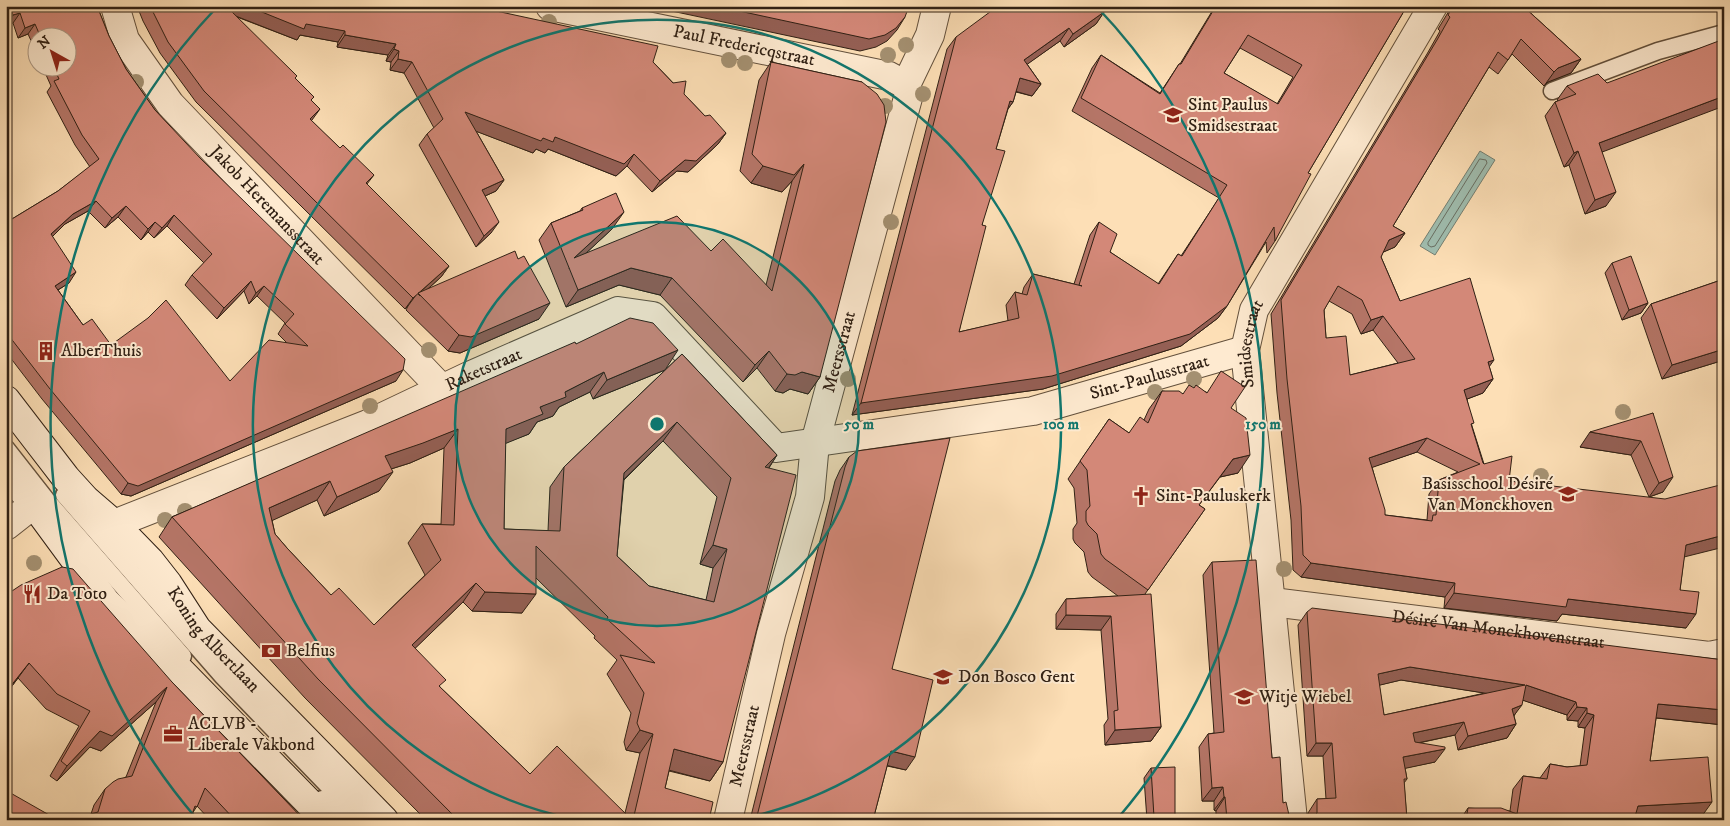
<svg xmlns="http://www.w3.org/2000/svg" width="1730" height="826" viewBox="0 0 1730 826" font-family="'IM FELL DW Pica',serif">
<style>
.water{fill:#9fbdaf;stroke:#737e71}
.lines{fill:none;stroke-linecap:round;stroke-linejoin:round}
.shore{stroke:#686e62;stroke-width:1}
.lane-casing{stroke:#63503c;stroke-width:19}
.street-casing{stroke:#63503c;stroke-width:30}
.secondary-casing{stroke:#302014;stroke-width:30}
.lane{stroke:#feead0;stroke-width:16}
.street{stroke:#feead0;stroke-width:28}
.secondary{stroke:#feead0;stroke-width:28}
.tree{fill:#a49071}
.wall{fill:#b57567;stroke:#302014;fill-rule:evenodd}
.shaded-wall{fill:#945f54;stroke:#302014}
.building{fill:#d38878;stroke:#302014;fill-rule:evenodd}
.ring{fill:none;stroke:#0f766e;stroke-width:2.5}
.labels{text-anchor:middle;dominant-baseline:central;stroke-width:4;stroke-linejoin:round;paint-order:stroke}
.street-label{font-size:18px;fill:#302014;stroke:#feead0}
.poi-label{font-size:18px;fill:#302014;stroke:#feead0;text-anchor:start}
.centre{fill:#0f766e;stroke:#feead0;stroke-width:2.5}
.ring-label{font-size:15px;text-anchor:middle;font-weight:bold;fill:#0f766e;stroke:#feead0;stroke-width:4;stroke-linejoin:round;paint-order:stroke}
</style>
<rect width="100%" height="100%" fill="#fddfb6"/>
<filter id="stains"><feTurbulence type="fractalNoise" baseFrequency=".004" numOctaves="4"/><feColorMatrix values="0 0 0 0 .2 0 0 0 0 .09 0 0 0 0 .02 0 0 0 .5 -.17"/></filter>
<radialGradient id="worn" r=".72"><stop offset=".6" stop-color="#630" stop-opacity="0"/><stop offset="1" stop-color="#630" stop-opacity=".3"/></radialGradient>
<polygon class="water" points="1480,151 1495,160 1435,255 1420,246"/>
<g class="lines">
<polygon class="shore" points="1480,159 1486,160 1487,163 1435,246 1431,247 1428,245 1428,243"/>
<g class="lane-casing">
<g id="lane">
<polyline points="1552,91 1658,51 1724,33"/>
<polyline points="6,448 46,499 183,656"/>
<polyline points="64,495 223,677 361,820"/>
<polyline points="322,799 344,820"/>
</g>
</g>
<g class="street-casing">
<g id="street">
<path id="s1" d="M115,6L125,40L170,104L442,389"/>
<path id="s2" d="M550,6L889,76L906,85"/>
<path id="s3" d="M114,524L368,424L469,376L618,311L653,316L776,448L1033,411L1245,350"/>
<polyline points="6,526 34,504"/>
<path id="s4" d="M1272,602L1709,656L1724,653"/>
<path id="s5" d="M728,820L771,634L810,497L815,443L909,94L906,85L930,35L937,6"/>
<path id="s6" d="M1293,820L1245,350L1254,310L1433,6"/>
</g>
</g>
<g class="secondary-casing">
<g id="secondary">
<path id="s7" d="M6,400L66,478L86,500L114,524L150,561L168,584L197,629L384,820"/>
<polyline points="6,471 34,504 106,602 122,618 153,643 326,820"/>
</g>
</g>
<use href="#lane" class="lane"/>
<use href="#street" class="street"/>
<use href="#secondary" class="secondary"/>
</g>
<g class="tree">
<circle cx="549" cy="22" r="8"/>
<circle cx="906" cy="45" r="8"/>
<circle cx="888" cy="55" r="8"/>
<circle cx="729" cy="60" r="8"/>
<circle cx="745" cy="63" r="8"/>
<circle cx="136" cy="82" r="8"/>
<circle cx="923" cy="94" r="8"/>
<circle cx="885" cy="106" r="8"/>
<circle cx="891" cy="222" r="8"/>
<circle cx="429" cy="350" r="8"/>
<circle cx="848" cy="379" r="8"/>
<circle cx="1194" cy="379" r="8"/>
<circle cx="1155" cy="392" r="8"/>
<circle cx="370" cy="406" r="8"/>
<circle cx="1623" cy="412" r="8"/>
<circle cx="1541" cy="476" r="8"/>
<circle cx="185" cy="511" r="8"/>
<circle cx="165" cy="520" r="8"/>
<circle cx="34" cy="563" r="8"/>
<circle cx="1284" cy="569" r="8"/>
</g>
<g class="wall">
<path d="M6,6H97L109,36L126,69L155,110L396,381L131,496L121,494L42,399L6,352V221L7,222L58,191L90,167L75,145L47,92L51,86L43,68H68V38H38V56L28,34L18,38L13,23L6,25ZM88,211L105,228L118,217L141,240L148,232L154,238L167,226L204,263L192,275L185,285L217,319L244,291L249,304L257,296L285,323L278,334L287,343L230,381L111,345L83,325L58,290L69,283L52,236L65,224Z"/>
<polygon points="137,6 473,6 653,62 705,116 726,133 718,144 688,172 677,171 652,192 627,166 616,176 548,149 545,153 536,149 533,153 476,131 504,180 496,191 485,196 491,233 476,247 419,145 427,134 434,128 404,73 390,70 391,62 386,61 388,55 337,47 338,42 300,35 297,40 237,17 295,78 311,101 311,121 340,148 374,175 367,184 449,266 441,277 429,288 539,319 460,353 448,351 406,310 408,306 405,309 196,102 160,53 143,21"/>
<path d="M1212,6H1407L1308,173L1275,241L1267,253L1266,242L1227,306L1218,318L1181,346L1043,389L852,415L947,49L956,37L1104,12L1096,24L1064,47L1060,41L1027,64L1041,84L1032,96L1016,92L1013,102L1008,109L996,149L982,225L959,332L1008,321L1006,305L1015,292L1022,294L1024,287L1033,274L1074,284L1090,235L1099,222L1110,252L1158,284L1178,254L1181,256L1219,198L1072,111L1092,68L1101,55L1160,93L1179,64H1180L1214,8ZM1240,48L1293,77L1277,104L1224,73Z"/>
<path d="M1452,6H1525L1524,7L1581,59L1571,73L1548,82L1544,86L1512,54L1498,74L1489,67L1393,226L1405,233L1395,247L1383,252L1381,257L1400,301L1489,366L1493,379L1483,393L1467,399L1472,426L1484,464L1509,481L1684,557L1680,590L1686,628L1562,614L1557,621L1444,608L1445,597L1301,577L1293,570L1291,520L1277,393L1271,314L1427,54L1440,31L1438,29ZM1329,301L1352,314L1361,334L1373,330L1398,363L1350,375L1326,338L1324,310ZM1417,452L1458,472L1439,480L1429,494L1427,520L1385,515L1372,467Z"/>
<polygon points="771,62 862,82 820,377 808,394 790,389 783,393 775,391 757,368 743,382 660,295 619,285 566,307 539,240 551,223 580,211 582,208 612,229 586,253 711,251 766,285 792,181 782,192 751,183 740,171 759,80"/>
<polygon points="1607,83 1602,152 1606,206 1585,214 1569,165 1564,167 1545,116 1555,102 1558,101 1557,100 1567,86"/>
<polygon points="1612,263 1648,303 1641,313 1622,320 1605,273"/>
<polygon points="1724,279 1724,360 1662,379 1641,318 1651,304"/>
<path d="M576,344L665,370L593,399L590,392L559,407L553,416L537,422L529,434L505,443L504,529L548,531L550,487L564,467L682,354L777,455L769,468L723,762L710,781L669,771L665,788L709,820H426L305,698L159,537L172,517ZM663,441L717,497L700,564L713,568L706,600L649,586L617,556L624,480ZM444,448L441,524H422L408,543L425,575L374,625L331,595L287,548L275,534L272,520L317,500L324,516L379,491L391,469L410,463ZM536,578L595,636L594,638L617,660L607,674L631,713L624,742L626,750L640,753L625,813L530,774L440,687L415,648L463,602L472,611L522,613Z"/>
<polygon points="1194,388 1206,392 1231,408 1238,473 1220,477 1199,505 1205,509 1145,594 1161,727 1151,741 1105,745 1104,725 1108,719 1101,630 1056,629 1056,614 1066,599 1118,596 1092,577 1088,572 1084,552 1075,543 1073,539 1073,529 1077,523 1074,488 1068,479 1109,419 1129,433 1144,420 1149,409 1162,391 1183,394"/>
<polygon points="1653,413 1663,492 1649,497 1631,455 1580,447"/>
<polygon points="849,457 892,669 906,770 887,766 873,820 750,820 835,481 840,470"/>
<polygon points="1212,562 1272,758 1283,803 1289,815 1295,820 1216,820 1216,811 1214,810 1214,801 1202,801 1199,747 1208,734 1214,733 1203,575"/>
<polygon points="6,595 172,682 304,820 210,820 197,806 192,814 190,820 87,820 91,814 94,805 105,789 126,777 156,702 101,751 90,747 57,781 50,776 79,726 46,709 18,678 6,694"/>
<path d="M1307,612L1724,660V725L1656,718L1650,761L1702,816L1634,820H1460L1468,808L1510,811L1513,789L1523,776L1540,778L1550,764L1567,767L1580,766L1585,728L1578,727V721L1567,720V715L1523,700L1514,716L1516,724L1507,738L1458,750L1455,735L1419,743L1435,762L1405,768L1407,779L1404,783L1407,820H1308V813L1317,799H1326L1323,756H1307L1298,625ZM1401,680L1485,693L1384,715L1379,685Z"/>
<polygon points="1151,768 1171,820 1147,820 1144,778"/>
</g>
<g class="shaded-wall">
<polygon points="210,6 247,6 345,31 338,42 300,35 297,40"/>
<polygon points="648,6 716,6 905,17 897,30 887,41 876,47 860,51"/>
<polygon points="1104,12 1096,24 1064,47 1073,34"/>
<polygon points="20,13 13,23 6,25 13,15"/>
<polygon points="35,24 28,34 18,38 25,28"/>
<polygon points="1069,28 1060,41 1015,73 1024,60"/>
<polygon points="345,35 396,44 388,55 337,47"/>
<polygon points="394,49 399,51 391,62 386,61"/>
<polygon points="398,59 412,62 404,73 390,70"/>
<polygon points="1581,59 1571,73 1548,82 1544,86 1554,72 1558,68"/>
<polygon points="1020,78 1041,84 1032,96 1011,90"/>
<polygon points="1724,96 1724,106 1589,157 1599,143"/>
<polygon points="1010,101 1013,102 1004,114"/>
<polygon points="320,109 312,120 302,130 310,119"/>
<polygon points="465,112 543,138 555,137 634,154 627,166 616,176 548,149 545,153 536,149 533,153 457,124"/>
<polygon points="726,133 718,144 688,172 677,171 652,192 660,181 685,160"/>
<polygon points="1578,151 1569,165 1564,167 1574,153"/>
<polygon points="804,164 792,181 782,192 751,183 763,166"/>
<polygon points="504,180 496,191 474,201 482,190"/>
<polygon points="1616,192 1606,206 1585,214 1595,200"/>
<polygon points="96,201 88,211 65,224 44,245 51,234 73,214"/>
<polygon points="126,206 118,217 105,228 112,218"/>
<polygon points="624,212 612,229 569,269 574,258"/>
<polygon points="174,215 167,226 154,238 162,228"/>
<polygon points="155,222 148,232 141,240 148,229"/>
<polygon points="499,222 491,233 476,247 484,236"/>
<polygon points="1405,233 1395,247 1379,254 1389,240"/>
<polygon points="449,266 441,277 420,296 418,294"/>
<polygon points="631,268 672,278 660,295 619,285 566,307 578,290"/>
<polygon points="76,272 69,283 48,296 55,286"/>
<polygon points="251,281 244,291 217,319 224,308"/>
<polygon points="264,286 257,296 249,304 256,293"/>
<polygon points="416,295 408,306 405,309 413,298"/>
<polygon points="550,303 539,319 460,353 448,351 459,335"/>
<polygon points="1648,303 1641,313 1622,320 1629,310"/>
<polygon points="1227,306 1218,318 1181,346 1043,389 852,415 861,403"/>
<polygon points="1383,316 1373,330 1361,334 1371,320"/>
<polygon points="1724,349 1724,360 1662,379 1672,365"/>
<polygon points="678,350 665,370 593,399 607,380"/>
<polygon points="769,351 757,368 743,382 755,365"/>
<polygon points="1494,360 1484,374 1488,362"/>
<polygon points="403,370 396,381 131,496 121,494 128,483"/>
<polygon points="604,372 590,392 559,407 553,416 537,422 529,434 492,449 506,429 565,392"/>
<polygon points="802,372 820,377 808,394 790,389 783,393 775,391 787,374"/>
<polygon points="1493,379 1483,393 1454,404 1464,390"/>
<polygon points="677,422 663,441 611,492 624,473"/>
<polygon points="458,429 444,448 410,463 372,475 385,456"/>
<polygon points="1590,432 1641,441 1631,455 1580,447"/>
<polygon points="1427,438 1417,452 1359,472 1369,458"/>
<polygon points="777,455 764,475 765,467"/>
<polygon points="1250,455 1238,473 1220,477 1233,459"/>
<polygon points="393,472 379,491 324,516 337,497"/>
<polygon points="1673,477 1663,492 1649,497 1659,483"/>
<polygon points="330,481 317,500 256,528 269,508"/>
<polygon points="1724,535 1724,547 1676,559 1686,545"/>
<polygon points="713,545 727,549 713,568 700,564"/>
<polygon points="1311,563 1455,583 1445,597 1301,577"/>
<polygon points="476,583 463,602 399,664 412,645"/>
<polygon points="485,592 536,594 522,613 472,611"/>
<polygon points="1454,593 1568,599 1696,614 1686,628 1562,614 1557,621 1444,608"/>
<polygon points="1066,615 1111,616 1101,630 1056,629"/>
<polygon points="29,663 18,678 6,694 6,692"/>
<polygon points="1410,667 1525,685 1516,698 1401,680 1368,688 1378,674"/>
<polygon points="1526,685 1576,702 1567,715 1516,698"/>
<polygon points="167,687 156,702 101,751 90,747 57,781 67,766 100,731"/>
<polygon points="1658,704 1724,710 1724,725 1648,717"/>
<polygon points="1522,705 1512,718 1512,709"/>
<polygon points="1577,707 1587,708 1578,721 1567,720"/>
<polygon points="1587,713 1594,715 1585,728 1578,727"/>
<polygon points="1464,722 1455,735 1403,746 1413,733"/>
<polygon points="1516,724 1507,738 1458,750 1468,736"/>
<polygon points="1161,727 1151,741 1105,745 1115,730"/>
<polygon points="640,730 653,734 640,753 626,750"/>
<polygon points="1316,743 1332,743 1323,756 1307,756"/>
<polygon points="674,749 723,762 710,781 661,768"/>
<polygon points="1445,749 1435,762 1393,771 1403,757"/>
<polygon points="891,751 915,757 906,770 881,764"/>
<polygon points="1223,787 1214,801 1202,801 1212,788"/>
<polygon points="1224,797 1225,797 1216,811 1214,810"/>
<polygon points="1712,802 1702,816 1628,820 1638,806"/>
<polygon points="1175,815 1171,820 1152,820 1154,817"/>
</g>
<g class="building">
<path d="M10,6H97L109,36L126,69L155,110L200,158L405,359L403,370L138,486L128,483L50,389L6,332V221L7,222L58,191L99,159L82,135L54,81L59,79L54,68H68V38H41L35,24L25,28L20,13L13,15ZM96,201L112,218L126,206L148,229L155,222L162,228L174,215L212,254L192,275L224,308L251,281L256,293L264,286L294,314L285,324L308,346L269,340L230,381L166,300L148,318L111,345L92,319L83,325L55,286L76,272L51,234L73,214Z"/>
<polygon points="150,6 226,6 297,76 295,78 314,97 311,100 320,109 310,119 340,148 343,145 374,175 366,183 449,266 413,298 204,91 168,42"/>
<polygon points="247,6 473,6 658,46 653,62 673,83 686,81 684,94 705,116 710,115 726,133 696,161 685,160 660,181 634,154 624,164 555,137 553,142 543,138 541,141 465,112 504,180 482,190 499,222 484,236 427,134 443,119 412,62 398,59 399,51 394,49 396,44 345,35 345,31 306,24 304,29"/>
<polygon points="716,6 909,6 905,17 896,28 885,35 869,39"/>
<path d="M998,6H1100L1104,12L1073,34L1069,28L1024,60L1041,84L1020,78L1013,102L1010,101L996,149L1005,151L982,225L986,226L959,332L1019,318L1015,292L1027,295L1033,274L1082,286L1079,285L1099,222L1117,234L1110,252L1159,284L1178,254L1182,256L1227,185L1081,98L1101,55L1160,94L1179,64H1181L1216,6H1407L1308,173L1311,174L1275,241L1274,227L1227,306L1190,334L1052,376L861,403L956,37ZM1248,35L1302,65L1278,104L1224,73Z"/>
<path d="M1453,6H1525L1524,7L1581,59L1558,68L1554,72L1521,39L1508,60L1498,52L1393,226L1405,233L1389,240L1381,257L1400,301L1470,278L1494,360L1488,362L1493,379L1464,390L1474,423L1471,424L1483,463L1484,464L1512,456L1509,481L1665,499L1724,484V535L1686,545L1680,590L1699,592L1696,614L1568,599L1566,607L1454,593L1455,583L1311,563L1303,555L1301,506L1287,379L1281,300L1437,40L1450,17L1448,15ZM1338,286L1362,300L1371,320L1383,316L1415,359L1350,375L1346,336L1326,338L1324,310ZM1427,438L1480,464L1439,480L1436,515H1433L1432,521L1385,515V510L1369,458Z"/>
<polygon points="1724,39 1724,96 1599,143 1616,192 1595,200 1578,151 1574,153 1555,102 1576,94 1567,86 1598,74 1607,83"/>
<polygon points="771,62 862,82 877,94 884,105 886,122 820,377 802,372 795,375 787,374 769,351 755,365 672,278 631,268 578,290 551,223 583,210 582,208 616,193 624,212 574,258 677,216 711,251 723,239 772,291 804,164 794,175 763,166 752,154"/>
<polygon points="515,251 518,259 524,256 550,303 471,337 459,335 418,293"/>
<polygon points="1631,256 1648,303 1629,310 1612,263"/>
<polygon points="1724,279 1724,349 1672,365 1651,304"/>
<path d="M630,318L653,323L678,350L607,380L604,372L565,392L566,397L540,407L543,414L506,429L504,529L560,531L564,467L682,354L777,455L765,467L796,475L723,762L674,749L665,788L713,802L709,820H633L653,734L640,730L637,723L644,693L620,655L655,663L607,619L608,617L536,546V594L485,592L476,583L412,645L446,680L439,686L530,774L557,746L632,820H458L318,679L172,517L575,342L576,344ZM677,422L731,478L713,545L727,549L714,602L649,586L617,556L624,473ZM458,429L454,525L422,524L441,560L374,625L339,588L331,595L287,548L275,534L269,508L330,481L337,497L393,472L385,456L423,443Z"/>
<polygon points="1221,371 1245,387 1231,408 1246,418 1250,455 1233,459 1199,505 1205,509 1148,590 1105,559 1101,554 1097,534 1088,525 1086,521 1086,511 1090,506 1087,470 1080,461 1109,419 1129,433 1140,417 1148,423 1162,391 1179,391 1183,394 1189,385 1194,388 1196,385 1207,393"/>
<polygon points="1653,413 1673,477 1659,483 1641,441 1590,432"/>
<polygon points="950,438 892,669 933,680 915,757 891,751 873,820 756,820 845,467 849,457 857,451"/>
<polygon points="1256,560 1272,758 1280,757 1283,803 1286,802 1289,815 1295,820 1227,820 1225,797 1224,797 1223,787 1212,788 1208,734 1224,732 1212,562"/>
<polygon points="62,567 73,569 172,682 304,820 235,820 205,788 197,807 195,806 190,820 89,820 91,814 98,812 105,789 113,782 118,779 132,776 167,687 112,736 100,731 67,766 61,761 90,711 57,694 29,663 6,692 6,595 21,585"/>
<polygon points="1151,594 1161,727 1115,730 1114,711 1118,710 1111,616 1066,615 1066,599"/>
<path d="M1312,608L1724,660V710L1658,704L1650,761L1708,757L1712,802L1638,806L1634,820H1466L1468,808H1501L1517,814L1523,776L1547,779L1550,764L1567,767L1587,765L1594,715L1587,713V708L1577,707L1576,702L1526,685L1522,705L1512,709L1516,724L1468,736L1464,722L1413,733L1415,742L1445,747V749L1403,757L1407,779H1404L1407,820H1310L1312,819L1317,813V799L1336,798L1332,743H1316L1307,612ZM1410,667L1525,685L1384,715L1378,674Z"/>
<polygon points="1175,767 1175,815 1154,817 1151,768"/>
<polygon points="6,789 7,789 7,791 58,820 6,820"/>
</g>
<circle cx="657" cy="424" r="202" fill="#0f766e" fill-opacity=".12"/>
<g class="ring">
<circle cx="657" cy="424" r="202"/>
<path d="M573 819A404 404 0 1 1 741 819"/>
<path d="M196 818A606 606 0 0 1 217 7M1097 7A606 606 0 0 1 1118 818"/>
</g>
<defs>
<g id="school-bare" transform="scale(1.5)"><path d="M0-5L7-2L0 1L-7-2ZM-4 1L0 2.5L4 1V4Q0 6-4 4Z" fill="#8f2418" stroke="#feead0" stroke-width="2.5" paint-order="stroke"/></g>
<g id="building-bare" transform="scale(1.5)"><path d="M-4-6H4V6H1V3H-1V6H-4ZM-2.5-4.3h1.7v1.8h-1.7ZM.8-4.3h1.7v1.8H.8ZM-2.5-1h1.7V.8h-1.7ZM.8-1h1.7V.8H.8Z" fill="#8f2418" stroke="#feead0" stroke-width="2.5" paint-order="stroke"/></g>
<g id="church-bare" transform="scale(1.5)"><path d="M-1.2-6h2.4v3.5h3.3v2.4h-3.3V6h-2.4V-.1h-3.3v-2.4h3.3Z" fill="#8f2418" stroke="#feead0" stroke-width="2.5" paint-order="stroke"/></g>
<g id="restaurant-bare" transform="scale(1.5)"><path d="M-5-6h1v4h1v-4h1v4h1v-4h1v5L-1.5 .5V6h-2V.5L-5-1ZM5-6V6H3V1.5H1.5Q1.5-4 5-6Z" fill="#8f2418" stroke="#feead0" stroke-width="2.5" paint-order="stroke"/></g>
<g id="bank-bare" transform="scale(1.5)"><path d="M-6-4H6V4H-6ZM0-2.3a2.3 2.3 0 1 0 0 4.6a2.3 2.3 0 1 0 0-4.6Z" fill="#8f2418" stroke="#feead0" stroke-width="2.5" paint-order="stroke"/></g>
<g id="office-bare" transform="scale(1.5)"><path d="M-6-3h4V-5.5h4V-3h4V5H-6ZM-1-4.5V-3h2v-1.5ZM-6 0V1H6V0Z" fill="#8f2418" stroke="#feead0" stroke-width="2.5" paint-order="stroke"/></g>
</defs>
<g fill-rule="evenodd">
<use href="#school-bare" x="1173" y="115"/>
<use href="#building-bare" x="46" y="351"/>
<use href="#school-bare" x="1568" y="494"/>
<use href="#church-bare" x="1141" y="496"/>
<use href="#restaurant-bare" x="32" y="594"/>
<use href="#bank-bare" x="271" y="651"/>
<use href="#school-bare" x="943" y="677"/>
<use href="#school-bare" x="1244" y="697"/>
<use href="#office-bare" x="173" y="734"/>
</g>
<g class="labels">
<g class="street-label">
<text stroke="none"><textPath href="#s2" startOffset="198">Paul Fredericqstraat</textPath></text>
<text stroke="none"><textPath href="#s1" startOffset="254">Jakob Heremansstraat</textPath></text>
<text stroke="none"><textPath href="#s6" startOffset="479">Smidsestraat</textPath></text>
<text stroke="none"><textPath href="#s5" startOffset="482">Meersstraat</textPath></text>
<text stroke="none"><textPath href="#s3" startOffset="401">Raketstraat</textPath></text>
<text stroke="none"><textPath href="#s3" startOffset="1144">Sint-Paulusstraat</textPath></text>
<text stroke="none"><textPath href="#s4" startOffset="228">Désiré Van Monckhovenstraat</textPath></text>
<text stroke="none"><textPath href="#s7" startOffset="318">Koning Albertlaan</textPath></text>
<text stroke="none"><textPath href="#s5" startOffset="76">Meersstraat</textPath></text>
</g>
<g class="poi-label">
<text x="1188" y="105">Sint Paulus<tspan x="1188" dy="21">Smidsestraat</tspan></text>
<text x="61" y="351">AlberThuis</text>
<text x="1553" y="484" text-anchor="end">Basisschool Désiré<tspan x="1553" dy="21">Van Monckhoven</tspan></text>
<text x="1156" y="496">Sint-Pauluskerk</text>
<text x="47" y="594">Da Toto</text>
<text x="286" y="651">Belfius</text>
<text x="958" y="677">Don Bosco Gent</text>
<text x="1259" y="697">Witje Wiebel</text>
<text x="188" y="724">ACLVB -<tspan x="188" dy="21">Liberale Vakbond</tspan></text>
</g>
</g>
<circle cx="657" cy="424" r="8" class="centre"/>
<g class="ring-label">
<text x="859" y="429">50 m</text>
<text x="1061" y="429">100 m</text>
<text x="1263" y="429">150 m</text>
</g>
<rect width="1730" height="826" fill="none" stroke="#fddfb6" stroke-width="25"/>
<rect x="8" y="8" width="1715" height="811" fill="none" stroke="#302014" stroke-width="2.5"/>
<rect x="12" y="12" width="1705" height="801" fill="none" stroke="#302014"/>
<g transform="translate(52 52) rotate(321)"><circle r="24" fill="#feead0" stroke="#ac9985"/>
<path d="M0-4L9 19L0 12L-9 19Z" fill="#8f2418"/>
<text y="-8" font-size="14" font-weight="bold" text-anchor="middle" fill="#302014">N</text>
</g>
<rect width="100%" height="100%" filter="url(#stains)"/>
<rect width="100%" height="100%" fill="url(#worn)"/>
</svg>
